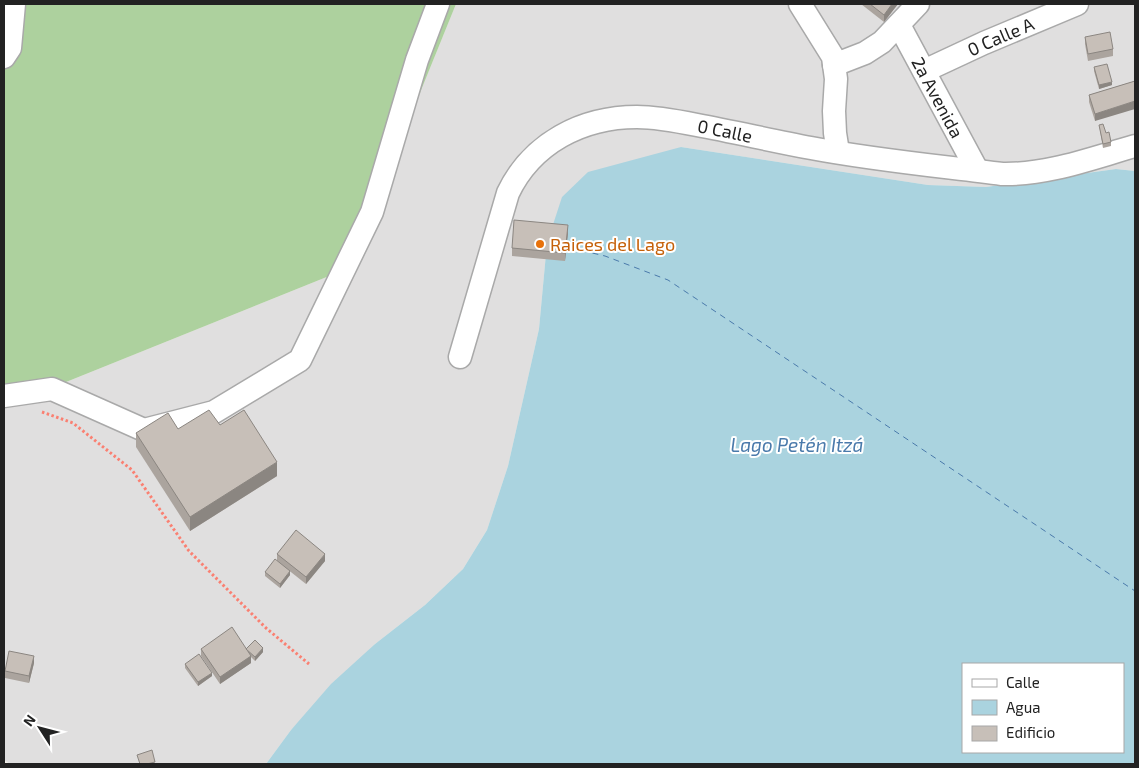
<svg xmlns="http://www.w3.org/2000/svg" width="1139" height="768" viewBox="0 0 1139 768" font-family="'Exo 2',sans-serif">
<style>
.residential{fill:#e0dfdf}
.forest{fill:#add19e}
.water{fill:#aad3df;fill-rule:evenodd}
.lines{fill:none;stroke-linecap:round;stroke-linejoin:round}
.ferry{stroke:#4a7aab;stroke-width:1;stroke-dasharray:6 5;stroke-linecap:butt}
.minor-casing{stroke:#a9a9a9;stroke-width:25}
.path{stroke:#fa8072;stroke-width:3;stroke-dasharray:2.5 2.5;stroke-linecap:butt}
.minor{stroke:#fff;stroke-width:22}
.wall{fill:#aba49e}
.shaded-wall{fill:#8b8681}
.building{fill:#c7bfb8;stroke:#8b8681}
.food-dot{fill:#e8710a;stroke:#fff;stroke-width:2}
.labels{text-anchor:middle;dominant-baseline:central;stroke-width:4;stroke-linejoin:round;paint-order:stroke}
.street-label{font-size:18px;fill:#222;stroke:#fff}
.food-label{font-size:18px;fill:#c56008;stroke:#fff;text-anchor:start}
.water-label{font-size:19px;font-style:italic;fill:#4a7aab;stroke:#fff}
</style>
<rect width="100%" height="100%" fill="#f2efe9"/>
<polygon class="residential" points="456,4 1135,4 1135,171 1116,169 986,187 928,185 681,147 547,243 539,329 508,466 487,530 463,569 425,605 375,644 291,730 266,764 10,764 4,760 4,407 349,268"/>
<polygon class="forest" points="4,4 456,4 349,268 4,407"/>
<path class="water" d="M681,147L928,185L986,187L1116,169L1135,171V764H266L291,730L331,684L375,644L425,605L463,569L487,530L508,466L539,329L547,243L562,197L588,172ZM963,664H1123V752H963Z"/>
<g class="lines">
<polyline class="ferry" points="571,248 605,256 668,280 1135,591"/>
<g class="minor-casing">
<g id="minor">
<polyline points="800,4 833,57 836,79 834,111 835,133 838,152"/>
<path id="s1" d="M899,25L977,170"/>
<polyline points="4,57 10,48 14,4"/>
<polyline points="834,65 865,53 882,42 918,4"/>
<path id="s2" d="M924,71L984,43L1077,4"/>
<path id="s3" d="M460,357L508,193C532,143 582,117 637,117C657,117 677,121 697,125C735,132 773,141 811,148C874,160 939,166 1002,174C1048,175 1092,158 1135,146"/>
<polyline points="4,396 52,389 144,430 214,412 300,360 372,212 417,60 438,4"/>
</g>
</g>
<polyline class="path" points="42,412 73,423 132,470 189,551 266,628 309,664"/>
<use href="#minor" class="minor"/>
</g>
<g class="wall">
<polygon points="861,4 898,4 884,22"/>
<polygon points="1085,37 1113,49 1113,56 1088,61 1085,44"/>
<polygon points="1094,67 1112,85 1099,89 1094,71"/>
<polygon points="1135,81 1095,121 1089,102 1089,95"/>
<polygon points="1099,125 1106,133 1111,142 1111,146 1103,148"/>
<polygon points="568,232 565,261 512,256 512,248"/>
<polygon points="178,429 277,476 190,531 136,447 136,433"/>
<polygon points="277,554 325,561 306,584 277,561"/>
<polygon points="265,572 290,575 280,588 265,576"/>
<polygon points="246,648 263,652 255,661 251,657 251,663 220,684 201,656 201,649"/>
<polygon points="34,663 29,683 5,678 5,671"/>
<polygon points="185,664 212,676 198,686 185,668"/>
</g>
<g class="shaded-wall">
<polygon points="892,4 898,4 884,22 884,15"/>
<polygon points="1112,82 1112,85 1099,89 1099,85"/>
<polygon points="1135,101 1135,109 1095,121 1095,114"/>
<polygon points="568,225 568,232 565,261 565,253"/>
<polygon points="277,462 277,476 190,531 190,517"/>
<polygon points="325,554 325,561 306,584 306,577"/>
<polygon points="290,571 290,575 280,588 280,584"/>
<polygon points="263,648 263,652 255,661 255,657"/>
<polygon points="34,656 34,663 29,683 29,676"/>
<polygon points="251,656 251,663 220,684 220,677"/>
<polygon points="212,673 212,676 198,686 198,682"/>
</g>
<g class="building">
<polygon points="870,4 892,4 884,15"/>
<polygon points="1110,32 1113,49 1088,54 1085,37"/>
<polygon points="1107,64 1112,82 1099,85 1094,67"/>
<polygon points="1135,81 1135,101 1095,114 1089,95"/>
<polygon points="1103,124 1106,133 1109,132 1111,142 1103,144 1099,125"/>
<polygon points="514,220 568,225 565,253 512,248"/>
<polygon points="209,410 220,425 244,410 277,462 190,517 136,433 168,413 178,429"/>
<polygon points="296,530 325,554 306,577 277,554"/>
<polygon points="275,559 290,571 280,584 265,572"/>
<polygon points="232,627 251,656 220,677 201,649"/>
<polygon points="255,640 263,648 255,657 246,649"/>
<polygon points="9,651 34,656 29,676 5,671"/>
<polygon points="199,654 212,673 198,682 185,664"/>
<polygon points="152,750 155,762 147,764 140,764 137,755"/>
</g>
<circle class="food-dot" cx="540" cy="244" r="5"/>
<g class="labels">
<g class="street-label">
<text stroke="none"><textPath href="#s2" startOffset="84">0 Calle A</textPath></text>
<text stroke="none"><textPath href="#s1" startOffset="82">2a Avenida</textPath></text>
<text stroke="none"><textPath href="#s3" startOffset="418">0 Calle</textPath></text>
</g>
<g class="food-label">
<text x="550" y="244">Raices del Lago</text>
</g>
<g class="water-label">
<text x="797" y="444">Lago Petén Itzá</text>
</g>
</g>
<rect width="1139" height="768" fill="none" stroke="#222222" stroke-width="10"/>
<rect x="962" y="663" width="162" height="90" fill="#ffffff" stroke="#a7a7a7"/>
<rect x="972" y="679" width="25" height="8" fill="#ffffff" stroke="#a7a7a7"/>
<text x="1006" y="688" font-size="15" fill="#222222">Calle</text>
<rect x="972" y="700" width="25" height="15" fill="#aad3df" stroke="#a7a7a7"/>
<text x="1006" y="713" font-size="15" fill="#222222">Agua</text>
<rect x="972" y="726" width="25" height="15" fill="#c7bfb8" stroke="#a7a7a7"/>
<text x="1006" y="738" font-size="15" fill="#222222">Edificio</text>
<g transform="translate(40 728) rotate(306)" stroke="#ffffff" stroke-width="4" paint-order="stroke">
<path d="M0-4L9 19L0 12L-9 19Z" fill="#222222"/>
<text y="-8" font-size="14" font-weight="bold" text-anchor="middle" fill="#222222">N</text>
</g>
</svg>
